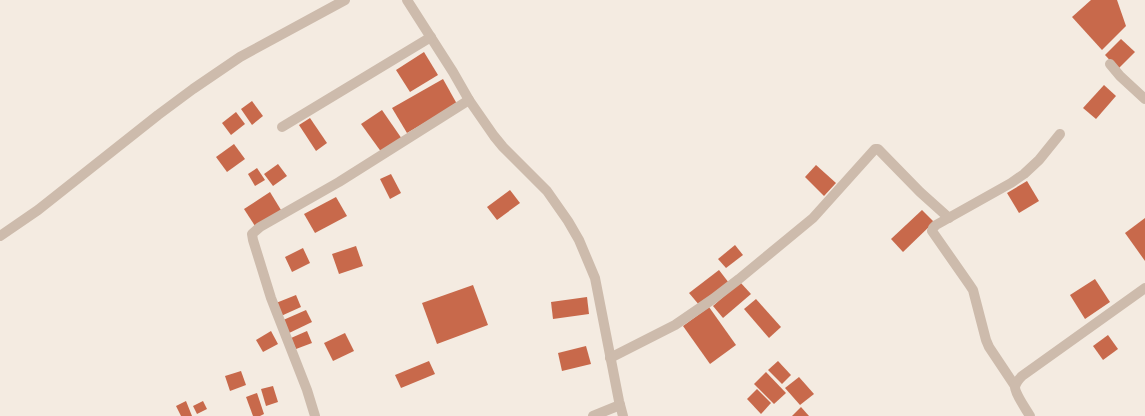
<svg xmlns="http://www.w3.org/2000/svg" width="1145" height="416" viewBox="0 0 1145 416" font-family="Overpass,sans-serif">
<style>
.building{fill:#c8694b}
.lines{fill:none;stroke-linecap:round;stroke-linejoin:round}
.minor{stroke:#cdbbac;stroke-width:10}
</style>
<rect width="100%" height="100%" fill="#f4ebe1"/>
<g class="building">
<polygon points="1091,0 1117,0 1126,26 1102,50 1072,17"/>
<polygon points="1121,39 1135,52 1118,69 1105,55"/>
<polygon points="424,52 438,75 410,92 396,70"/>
<polygon points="443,79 457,104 407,133 392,108"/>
<polygon points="1104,85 1116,96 1096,119 1083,108"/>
<polygon points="252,101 263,116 252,125 241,109"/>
<polygon points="382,110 402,139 382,153 361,124"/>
<polygon points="236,112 245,124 231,135 222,123"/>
<polygon points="310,118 327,143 316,151 299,125"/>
<polygon points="234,144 245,159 227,172 216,157"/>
<polygon points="278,164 287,176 273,186 264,174"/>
<polygon points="816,165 836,183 824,196 805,177"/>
<polygon points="257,168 265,180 255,186 248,174"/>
<polygon points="391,174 401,193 390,199 380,179"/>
<polygon points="1027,181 1039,201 1019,213 1007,193"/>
<polygon points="510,190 520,203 497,220 487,207"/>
<polygon points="270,192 281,210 255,226 244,209"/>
<polygon points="336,197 347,216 315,233 304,214"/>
<polygon points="922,210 934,222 903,252 891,239"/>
<polygon points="1145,218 1145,261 1125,233"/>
<polygon points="735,245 743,255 726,268 718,259"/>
<polygon points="356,246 363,266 339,274 332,254"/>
<polygon points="303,248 310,263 292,272 285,257"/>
<polygon points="719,270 729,283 700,306 689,293"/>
<polygon points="1095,279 1110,302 1085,319 1070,295"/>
<polygon points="740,282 751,294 723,318 713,306"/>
<polygon points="473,285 488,325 437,344 422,303"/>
<polygon points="296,295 301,307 281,316 276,303"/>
<polygon points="587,297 589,314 553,319 551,302"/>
<polygon points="756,299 781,327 769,338 744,309"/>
<polygon points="709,307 736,345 710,364 683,326"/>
<polygon points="306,310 312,322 287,334 281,321"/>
<polygon points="271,331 278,344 263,352 256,340"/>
<polygon points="307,331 312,343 296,349 291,338"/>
<polygon points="345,333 354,351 333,361 324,343"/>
<polygon points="1108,335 1118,349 1103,360 1093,346"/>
<polygon points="586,346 591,364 562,371 558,353"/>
<polygon points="429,361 435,374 401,388 395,375"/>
<polygon points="778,361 791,375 782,384 768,370"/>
<polygon points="241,371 246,385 230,391 225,376"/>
<polygon points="766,372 786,393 774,404 754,384"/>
<polygon points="799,377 814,394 800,405 785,388"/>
<polygon points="273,386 278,402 266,406 261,389"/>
<polygon points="757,389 771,403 761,414 747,399"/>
<polygon points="257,393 264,414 260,416 253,416 246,397"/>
<polygon points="186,401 192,416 181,416 176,406"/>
<polygon points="203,401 207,409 197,414 193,406"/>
<polygon points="801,407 809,416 792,416"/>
</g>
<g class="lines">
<g class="minor">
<polyline points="407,0 453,72 469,100 494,136 503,147 547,191 568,221 579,240 595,278 619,401 623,416"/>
<polyline points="1110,64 1120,76 1145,99"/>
<polyline points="282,127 431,37"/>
<polyline points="0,236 38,210 158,115 193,89 240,57 345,0"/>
<polyline points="610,358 675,325 713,299 739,279 813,218 875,149 878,149 920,192 949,218"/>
<polyline points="1015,386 989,347 986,340 973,290 969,284 932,231 933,228 936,225 1011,183 1024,174 1039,160 1060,134"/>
<polyline points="315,416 307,390 271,298 253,240 252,234 260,227 339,182 469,100"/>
<polyline points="593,416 620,405"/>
<path d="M1030,416C1026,409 1015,394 1015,387C1016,382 1019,379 1022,376L1145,288"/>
</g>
</g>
</svg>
